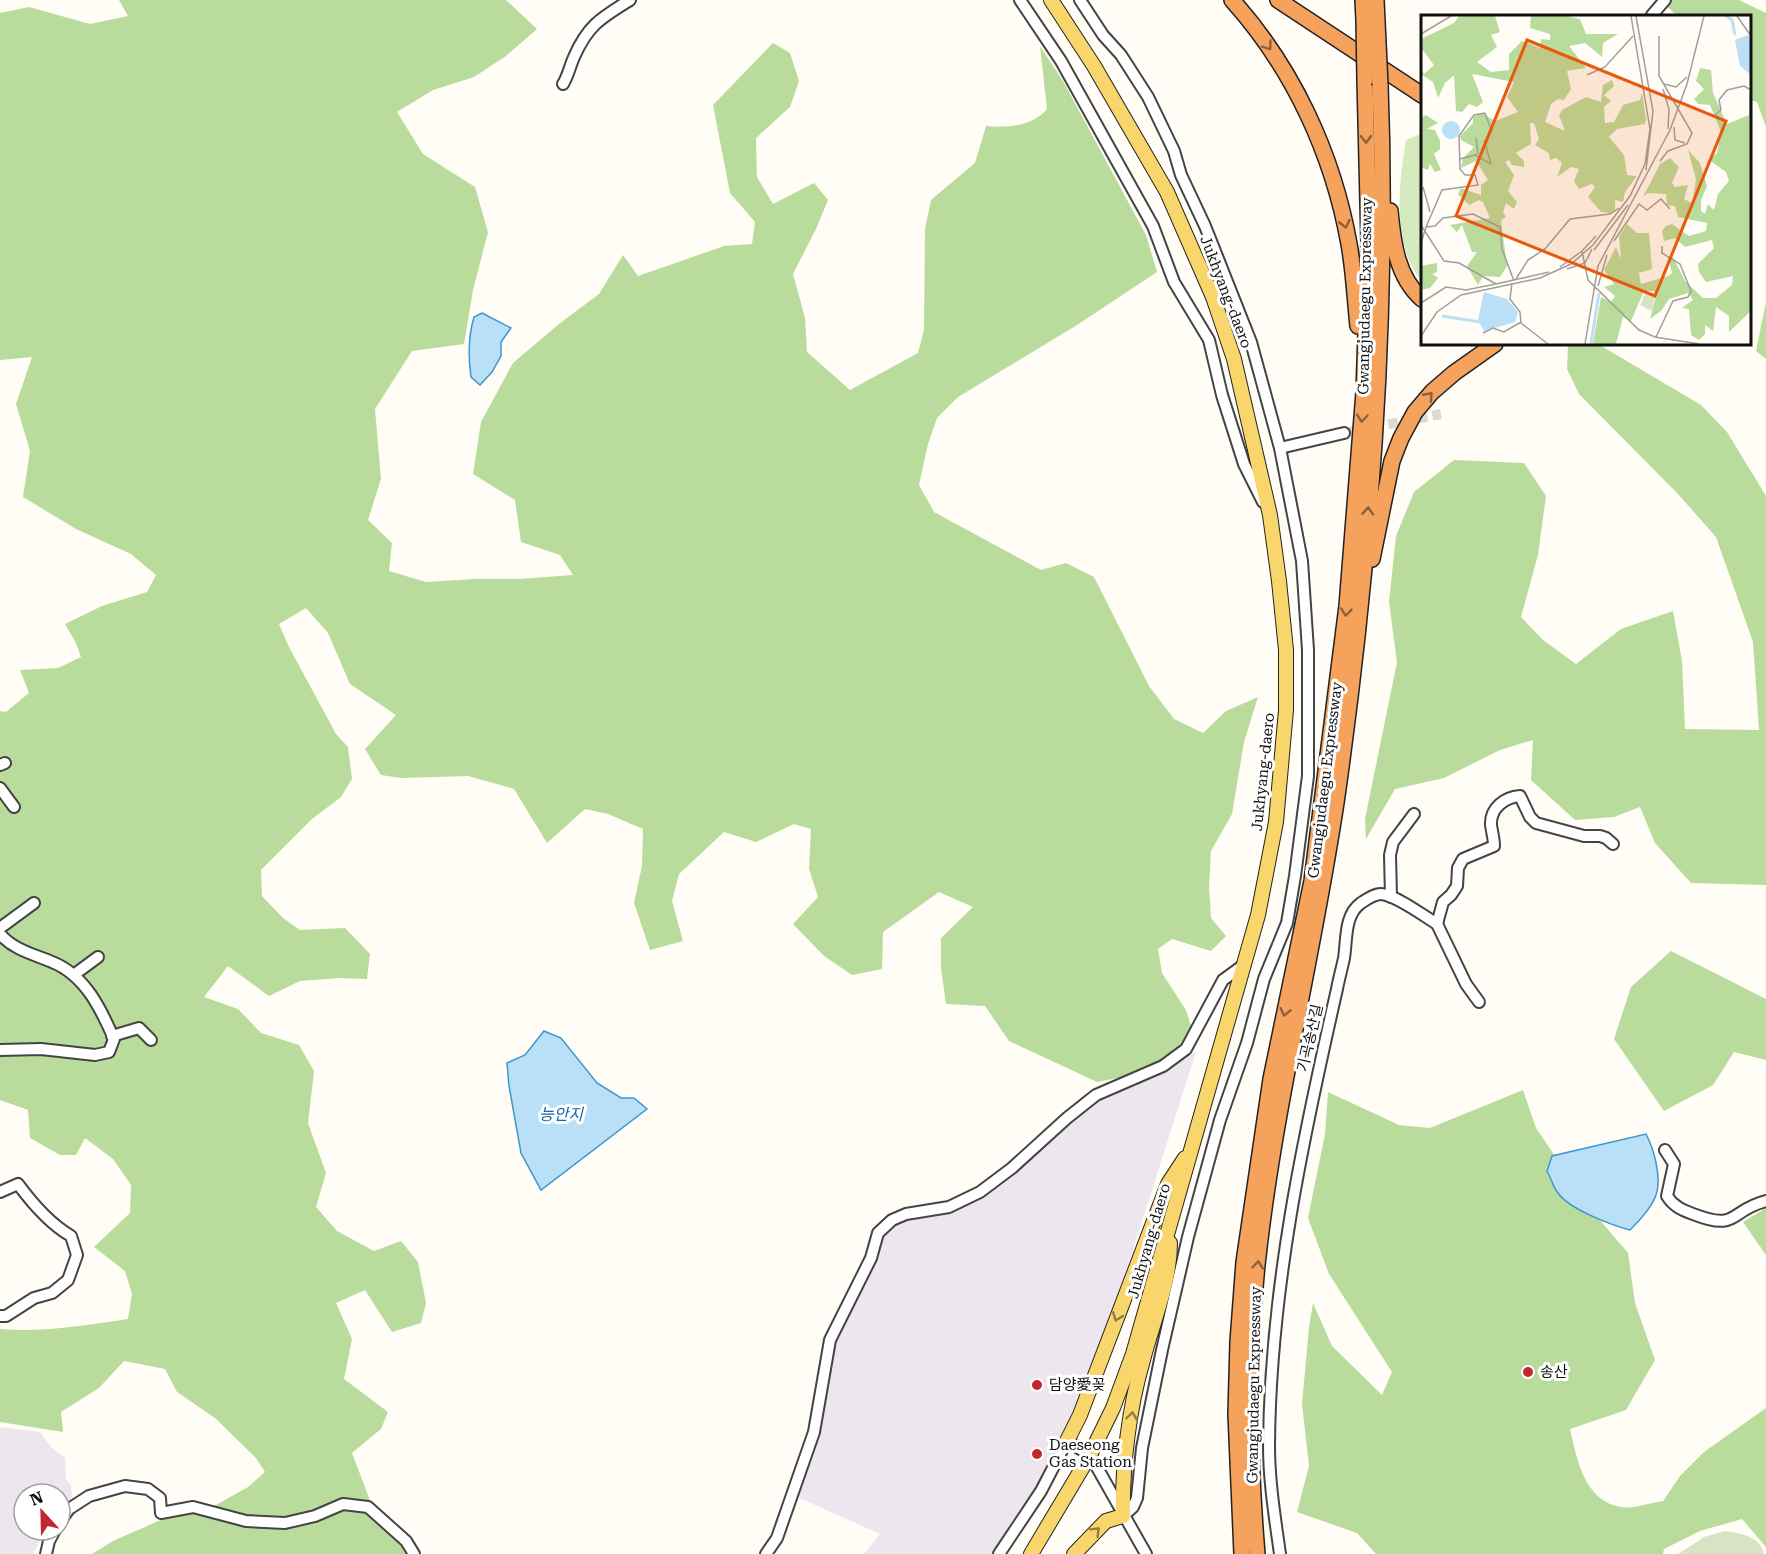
<svg xmlns="http://www.w3.org/2000/svg" width="1766" height="1554" viewBox="0 0 1766 1554" font-family="'Roboto Serif','Noto Sans KR',serif">
<style>
.industrial{fill:#eee6ef}
.green{fill:#d5ebbd}
.forest{fill:#b9dc9c}
.cemetery{fill:#d9e3c4}
.water{fill:#b9e0f7;stroke:#3f96cf;stroke-width:1.5}
.lines{fill:none;stroke-linecap:round;stroke-linejoin:round}
.minor-tunnel{stroke:#dbdad3;stroke-width:10;stroke-dasharray:10 5;stroke-linecap:butt}
.minor-casing{stroke:#444;stroke-width:14}
.major-casing{stroke:#222;stroke-width:16}
.highway-casing{stroke:#222;stroke-width:18}
.minor{stroke:#fff;stroke-width:10}
.major{stroke:#f9d66b;stroke-width:14}
.highway{stroke:#f5a25d;stroke-width:15}
.highway-bridge-casing{stroke:#222;stroke-width:18;stroke-linecap:butt}
.highway-bridge{stroke:#f5a25d;stroke-width:15}
.oneway{stroke:#8e613b}
.oneway2{stroke:#917d42}
.poi-dot{fill:#c4262e;stroke:#fff;stroke-width:2}
.labels{text-anchor:middle;dominant-baseline:central;stroke-width:6;stroke-linejoin:round;paint-order:stroke}
.street-label{font-size:15px;fill:#111;stroke:#fff}
.poi-label{font-size:15px;fill:#111;stroke:#fff;text-anchor:start}
.water-label{font-size:16px;font-style:italic;fill:#1768a6;stroke:#fff}
.inset-river{fill:none;stroke:#b9e0f7;stroke-width:3}
.inset-road{fill:none;stroke:#a09f9a;stroke-width:1.5}
.view{fill:#e8590c;fill-opacity:0.15;stroke:#e8590c;stroke-width:3}
.inset-edge{fill:none;stroke:#111;stroke-width:3}
</style>
<rect width="100%" height="100%" fill="#fffdf5"/>
<g class="industrial">
<polygon points="1196,1052 1114,1309 1080,1408 1038,1488 994,1554 864,1554 880,1534 797,1497 819,1437 833,1343 881,1235 894,1223 907,1216 950,1209 1097,1097"/>
<polygon points="0,1427 40,1432 52,1448 65,1458 66,1479 71,1485 72,1501 60,1513 60,1494 24,1494 24,1530 46,1530 33,1554 0,1554"/>
</g>
<path class="green" d="M1421,134L1422,135V281C1391,246 1399,182 1406,140Z"/>
<g class="forest">
<path d="M119,0H506L537,29L506,56L474,77L433,90L397,112L423,154L475,187L488,232L473,290L464,344L412,351L375,409L381,479L368,520L392,543L389,571L426,582L474,579H518L573,575L560,555L521,542L515,500L473,474L481,422L513,363L559,324L599,294L623,255L638,276L724,246L752,244L755,222L730,193L713,105L773,43L790,53L799,81L790,107L756,138L757,177L773,204L814,183L828,200L816,229L793,274L805,318L807,352L850,390L918,353L924,330L925,229L931,200L975,163L986,126C1008,128 1033,126 1047,109L1040,46L1063,81L1146,235L1157,272L1077,325L958,397L937,418L928,444L919,485L934,512L1041,570L1066,563L1094,577L1149,686L1174,719L1203,733L1226,711L1258,697L1244,742L1232,814L1211,851L1209,887L1211,918L1226,936L1211,951L1172,939L1158,949L1162,973L1186,1010L1193,1032L1163,1061L1127,1076L1097,1082L1009,1041L985,1006L946,1004L941,968V938L973,907L939,892L883,932L882,969L852,975L824,956L793,924L818,897L809,869L811,829L794,824L756,842L724,832L679,874L672,901L683,941L650,950L634,903L642,866L643,829L608,814L585,809L547,843L514,789L468,776L401,778L381,775L365,749L396,715L350,684L328,633L306,608L279,624L289,647L336,734L348,747L352,779L341,797L312,819L261,870L262,896L283,918L300,930L345,928L370,954L367,979L340,978L300,981L269,996L228,966L204,997L238,1009L261,1033L299,1045L314,1071L308,1123L326,1173L316,1207L337,1231L374,1251L401,1241L418,1262L426,1303L421,1323L392,1332L365,1290L336,1303L352,1339L344,1379L388,1412L381,1429L352,1453L371,1503L408,1554H92L113,1541L179,1512L216,1505L248,1487L265,1472L256,1458L215,1418L177,1392L165,1369L124,1361L99,1388L61,1412L63,1432L0,1422V1329C43,1333 86,1325 128,1319L132,1294L125,1271L94,1247L130,1213L131,1185L113,1159L85,1138L76,1155H60L30,1138L28,1110L0,1100V711L6,712L29,693L20,670L58,668L81,657L76,643L65,624L102,606L147,592L156,575L131,554L76,529L23,497L30,451L16,404L32,357L0,360V13L29,7L90,24L128,16Z"/>
<polygon points="1661,0 1739,0 1766,13 1766,127 1757,102 1750,100 1750,16 1677,16"/>
<polygon points="1766,302 1766,359 1756,351"/>
<polygon points="1568,344 1598,344 1701,405 1727,432 1766,496 1766,885 1691,883 1655,843 1640,807 1614,817 1575,820 1531,780 1533,740 1500,750 1444,778 1395,789 1366,839 1365,819 1397,662 1389,602 1396,536 1414,492 1454,460 1524,463 1546,496 1538,555 1521,617 1543,640 1576,664 1621,629 1673,611 1682,661 1685,729 1759,730 1753,642 1716,537 1677,493 1579,394 1567,369"/>
<polygon points="1671,951 1766,999 1766,1060 1734,1052 1713,1085 1664,1111 1614,1039 1631,987"/>
<path d="M1523,1090L1536,1128L1593,1212L1628,1253L1635,1303L1655,1360L1626,1410L1570,1429C1577,1459 1584,1501 1621,1507C1633,1509 1650,1503 1663,1501L1680,1476L1704,1452L1766,1408V1547L1742,1519L1700,1531L1664,1549L1663,1554H1376L1357,1533L1297,1512L1309,1466L1302,1404L1309,1327L1313,1303L1332,1346L1382,1395L1392,1372L1329,1274L1308,1218L1325,1134L1328,1092L1399,1125L1430,1128Z"/>
<polygon points="1766,1208 1766,1255 1743,1222"/>
</g>
<path class="cemetery" d="M1725,1531C1741,1534 1759,1535 1764,1554H1678L1704,1537Z"/>
<g class="water">
<path d="M482,313L511,328L501,342V356L492,372L480,385L471,377C468,356 468,337 474,317Z"/>
<polygon points="544,1031 561,1038 597,1083 621,1098 634,1098 647,1109 541,1190 521,1153 509,1086 507,1063 525,1055"/>
<path d="M1646,1134C1654,1149 1662,1178 1656,1195C1652,1207 1639,1221 1630,1230C1611,1225 1569,1209 1558,1193C1553,1187 1551,1178 1547,1171L1552,1156Z"/>
</g>
<g class="lines">
<polyline class="minor-tunnel" points="1344,433 1441,414"/>
<g class="minor-casing">
<g id="minor">
<polyline points="1020,0 1061,61 1153,226 1174,282 1209,340 1222,395 1244,464 1263,502"/>
<polyline points="1080,0 1103,35 1121,55 1148,97 1174,151 1181,175 1205,226 1251,342 1280,448 1302,561 1308,650 1308,776 1295,876 1287,923 1264,979 1247,1043 1220,1120 1188,1237 1162,1350 1142,1448 1137,1498 1133,1507 1123,1516"/>
<polyline points="1652,15 1665,0"/>
<path d="M563,84C568,76 570,66 574,57C588,25 601,18 630,0"/>
<polyline points="1280,448 1344,433"/>
<polyline points="0,765 5,763"/>
<polyline points="0,788 14,807"/>
<polyline points="1391,897 1390,855 1393,842 1414,814"/>
<polyline points="1437,924 1466,984 1479,1002"/>
<polyline points="0,928 34,903"/>
<path d="M0,934C14,950 33,954 52,962C85,975 101,1009 114,1039L109,1052L95,1055L41,1049L0,1050"/>
<polyline points="75,974 98,957"/>
<polyline points="112,1036 139,1028 151,1040"/>
<path d="M1665,1150L1674,1164L1667,1196C1673,1206 1682,1210 1693,1214C1739,1232 1729,1210 1766,1201"/>
<path d="M0,1192L18,1184C32,1203 50,1224 71,1236L77,1255L68,1280L52,1293L34,1298L6,1316H0"/>
<polyline points="60,1522 69,1509 89,1496 125,1486 148,1489 160,1498 161,1513 193,1507 246,1521 285,1523 315,1516 343,1504 368,1507 406,1541 414,1554"/>
<polyline points="46,1554 49,1541 55,1530"/>
<polyline points="766,1554 777,1538 814,1432 830,1340 871,1258 878,1233 892,1220 906,1214 949,1207 980,1192 1012,1168 1067,1118 1096,1095 1163,1066 1186,1049 1223,980 1245,964"/>
<polyline points="999,1554 1041,1491 1067,1441 1090,1455 1146,1554"/>
<path d="M1280,1554C1275,1518 1269,1482 1269,1446C1270,1291 1303,1138 1337,989C1339,978 1342,968 1344,958C1347,940 1344,915 1361,903C1367,899 1374,894 1381,894C1396,895 1424,916 1437,924L1443,902L1451,895L1457,886L1458,868L1463,859L1494,846C1494,839 1492,832 1491,825C1490,808 1505,797 1520,796L1530,817L1536,823L1584,836H1600L1606,838L1613,844"/>
</g>
</g>
<g class="major-casing">
<g id="major">
<polyline points="1067,1441 1080,1415 1168,1184 1185,1158"/>
<polyline points="1031,1554 1090,1455 1113,1408 1133,1354 1258,915 1276,822 1286,710 1286,650 1279,581 1270,515 1234,359 1213,297 1167,192 1094,66 1051,0"/>
<path d="M1074,1554L1106,1521L1123,1516C1122,1466 1129,1408 1143,1360C1153,1321 1170,1283 1170,1243"/>
</g>
</g>
<g class="highway-casing">
<g id="highway">
<path d="M1232,0C1293,68 1333,154 1349,244C1354,271 1355,299 1358,326"/>
<polyline points="1278,0 1422,95"/>
<polyline points="1363,0 1364,20"/>
<polyline points="1376,0 1377,22"/>
<path d="M1390,211C1393,243 1397,277 1422,299"/>
<polyline points="1372,559 1392,461 1401,438 1415,412 1432,392 1454,373 1495,344"/>
<polyline points="1242,1554 1236,1414 1238,1342 1244,1262 1271,1079 1312,881 1347,606 1364,392 1369,243 1365,80"/>
<path d="M1257,1554C1249,1458 1247,1360 1257,1265C1274,1107 1314,953 1337,796C1370,562 1389,321 1380,85"/>
</g>
</g>
<use href="#minor" class="minor"/>
<use href="#major" class="major"/>
<use href="#highway" class="highway"/>
<g class="highway-bridge-casing">
<g id="highway-bridge">
<polyline points="1364,20 1365,80"/>
<polyline points="1377,22 1380,85"/>
</g>
</g>
<use href="#highway-bridge" class="highway-bridge"/>
</g>
<defs><path id="oneway-chevron" d="M-2-3.5L2.5 0L-2 3.5" fill="none" stroke-width="1.6" stroke-linecap="round" stroke-linejoin="round" transform="scale(1.5)"/></defs>
<g class="oneway">
<use href="#oneway-chevron" transform="translate(1268 46) rotate(54)"/>
<use href="#oneway-chevron" transform="translate(1366 139) rotate(89)"/>
<use href="#oneway-chevron" transform="translate(1345 224) rotate(77)"/>
<use href="#oneway-chevron" transform="translate(1429 396) rotate(-48)"/>
<use href="#oneway-chevron" transform="translate(1362 418) rotate(95)"/>
<use href="#oneway-chevron" transform="translate(1368 511) rotate(-86)"/>
<use href="#oneway-chevron" transform="translate(1346 612) rotate(96)"/>
<use href="#oneway-chevron" transform="translate(1285 1012) rotate(102)"/>
<use href="#oneway-chevron" transform="translate(1258 1265) rotate(-84)"/>
</g>
<g class="oneway2">
<use href="#oneway-chevron" transform="translate(1117 1317) rotate(111)"/>
<use href="#oneway-chevron" transform="translate(1132 1416) rotate(-82)"/>
<use href="#oneway-chevron" transform="translate(1096 1531) rotate(-45)"/>
</g>
<g class="poi-dot">
<circle cx="1528" cy="1372" r="6"/>
<circle cx="1037" cy="1385" r="6"/>
<circle cx="1037" cy="1454" r="6"/>
</g>
<g class="labels">
<g class="street-label">
<text transform="translate(1226 292) rotate(69)">Jukhyang-daero</text>
<text transform="translate(1365 296) rotate(-89)">Gwangjudaegu Expressway</text>
<text transform="translate(1263 772) rotate(-84)">Jukhyang-daero</text>
<text transform="translate(1325 780) rotate(-83)">Gwangjudaegu Expressway</text>
<text transform="translate(1310 1038) rotate(-77)">기곡송산길</text>
<text transform="translate(1149 1241) rotate(-74)">Jukhyang-daero</text>
<text transform="translate(1254 1385) rotate(-89)">Gwangjudaegu Expressway</text>
</g>
<g class="poi-label">
<text x="1540" y="1372">송산</text>
<text x="1049" y="1385">담양愛꽂</text>
<text x="1049" y="1445">Daeseong<tspan x="1049" dy="17">Gas Station</tspan></text>
</g>
<g class="water-label">
<text x="561" y="1114">능안지</text>
</g>
</g>
<g transform="translate(1421 15)">
<rect width="330" height="330" fill="#fffdf5"/>
<path d="M38,1H74L79,17L70,20L76,32L56,47L70,57L88,55V39L101,26L119,33L120,24L129,25V19L109,13L110,1H146L159,4L165,19H197L182,28L181,42L164,28L148,31L165,53L146,56L150,74L143,85L137,84L130,89L124,107L144,116L138,100L141,95L165,82L180,87L182,70L191,65L193,71L183,80L190,86L183,92L184,108L193,107L202,90L219,85L221,78L225,104L224,109L196,114L188,122L203,140L206,160L216,161L204,177L202,187L194,185V196L189,198L180,197L167,182L174,172L171,169L158,174L153,166L158,154L150,152L136,162L141,148L135,143L129,145L128,138L114,130L118,124L113,108H109L110,129L95,138L103,146V152L91,150L88,145L84,147L93,160L87,176L96,187L93,194L85,188L82,197L85,202L80,205L86,251L79,262L62,261L57,270L46,251L56,237H51L41,210L36,217L29,210L69,203L62,187L58,185L48,190L37,179L40,173L60,180V170L67,165L55,146L40,153L42,143L53,132L40,125L39,121L52,108V102L61,98L74,106L97,97L86,82L93,67L51,59L62,87L56,92L48,89L41,97L35,96L33,60L24,68L17,83L12,67L0,59V54L3,59L13,50L0,33V24L33,8ZM279,53L290,55L292,78L306,109L328,100V79L330,81V296L308,317V301L295,292L292,316L284,310V319L278,325L270,320L268,294L261,293L272,285L267,278L248,284L240,296L229,304L235,281L233,276H223L210,306L202,302L195,329H172L180,282L190,287L194,281L183,272L193,269L183,255L195,232L200,244L198,222L206,209L216,218H228L231,254L218,258L220,269L247,261L251,258L247,243L252,242L264,266L282,283H295L311,270L312,261L285,267L278,257L277,249L293,233L291,225L264,232L254,223L243,226L241,216L245,211L251,209L268,221L285,216L286,208L257,202L254,191L246,190L245,179L227,178L222,182L239,149L249,143L258,152L251,168L254,172L267,170L263,184L271,188L275,164L267,135L279,148L286,171L280,185V196L284,199L287,189L293,195L297,179L308,166L305,157L288,145L296,138L300,117L289,90L277,89L273,84L283,74L275,66ZM5,100L17,108L6,114L14,115L19,126V134L13,139L20,155L14,157L9,149L7,155L0,152V103ZM16,248V257L11,259L17,263L9,273L0,275V251Z" fill="#b9dc9c"/>
<path d="M225,277L234,280L231,296L219,290Z" fill="#d9e3c4"/>
<path d="M327,20L330,25L329,59L319,51L314,25ZM21 115a9 9 0 1 1 18 0a9 9 0 1 1-18 0ZM63,277L86,284L97,297L94,307L63,316L57,305Z" fill="#b9e0f7"/>
<path class="inset-river" d="M305,1L311,5L314,20M21,301L59,307M170,329L178,278"/>
<path class="inset-road" d="M215,1L232,96L225,155M316,1L330,21M0,19L30,1M238,21V61L271,118L266,129L247,136L239,146M166,60L184,52L212,21M243,69L255,72L266,62M242,74L248,94L247,114M64,98L71,117M292,102L300,95L298,85L306,75L323,71L330,75M253,112L254,125L264,128M54,140L57,138L55,123M39,144L54,140L70,149L63,125M2,172L9,197M0,210L23,246L38,248L75,269L45,275L25,272L0,288M5,212L21,175L57,170L54,160H44L39,154L38,121L53,100L64,98M193,226L218,189L226,195L240,184L249,194M0,228L5,212L14,211L22,203L52,199L79,212L81,234L93,266M173,235L207,190M161,236L175,221M139,252L161,236L167,265L218,315L234,322L278,329M146,254L164,248L171,234M95,264L107,245L124,234L149,204L189,199L198,193M91,268L89,284L99,297L100,308L127,329M75,269L128,257M177,271L186,240M62,318L72,313L83,317L100,307M0,321L16,297L40,280L119,263L150,249L172,230L209,181L224,149L229,114L210,1M235,322L252,286L267,282L270,276L259,249L241,238V231M164,329L177,251L249,115L266,69L283,1"/>
<path class="view" d="M106,25L305,106L234,281L35,201Z"/>
<rect width="330" height="330" class="inset-edge"/>
</g>
<g transform="translate(42 1512) rotate(338)"><circle r="28" fill="#ffffff" stroke="#a0a0a0" stroke-width="1.5"/>
<path d="M0-4.5L10 22L0 15L-10 22Z" fill="#c4262e"/>
<text y="-9" font-size="16" font-weight="bold" text-anchor="middle" fill="#111111">N</text>
</g>
</svg>
